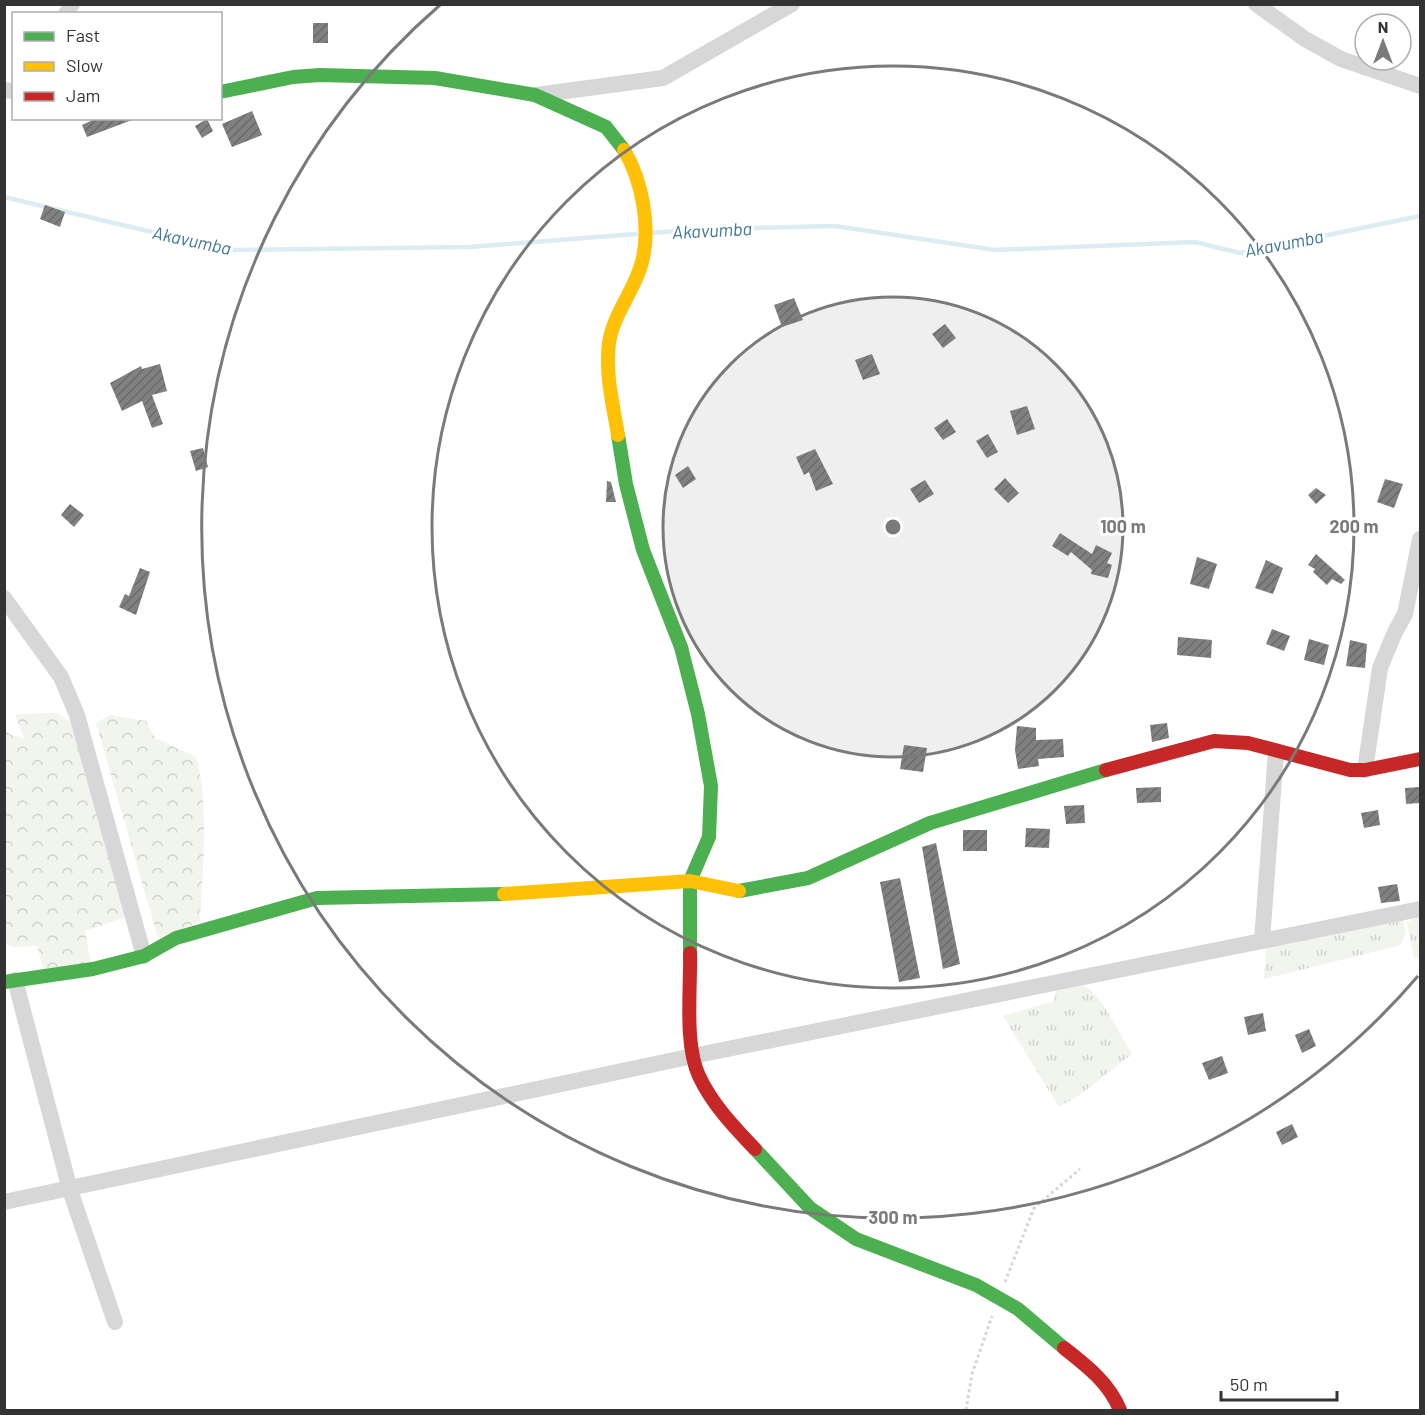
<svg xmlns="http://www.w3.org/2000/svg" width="1425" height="1415" viewBox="0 0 1425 1415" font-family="Barlow,sans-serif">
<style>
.grass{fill:url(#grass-tufts)}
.forest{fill:url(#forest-crowns)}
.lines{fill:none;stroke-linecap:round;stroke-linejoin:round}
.stream{stroke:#ddebf3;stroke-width:4.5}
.building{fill:url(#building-hatch)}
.path{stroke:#d6d6d6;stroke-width:3;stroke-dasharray:3 3;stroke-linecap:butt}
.street{stroke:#d7d7d7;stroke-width:16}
.fast{stroke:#4caf50;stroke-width:14}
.slow{stroke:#ffc107;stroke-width:14}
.jam{stroke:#c62828;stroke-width:14}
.ring{fill:none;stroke:#7a7a7a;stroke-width:3}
.labels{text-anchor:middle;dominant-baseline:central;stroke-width:6;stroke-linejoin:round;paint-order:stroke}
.water-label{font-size:18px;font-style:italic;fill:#3f7597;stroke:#fff}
.centre{fill:#7a7a7a;stroke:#fff;stroke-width:3}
.ring-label{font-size:18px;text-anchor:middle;font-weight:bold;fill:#7a7a7a;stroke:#fff;stroke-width:6;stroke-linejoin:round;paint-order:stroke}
</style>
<defs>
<pattern id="grass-tufts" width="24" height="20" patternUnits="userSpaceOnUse" patternTransform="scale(1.5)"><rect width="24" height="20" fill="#f1f5ed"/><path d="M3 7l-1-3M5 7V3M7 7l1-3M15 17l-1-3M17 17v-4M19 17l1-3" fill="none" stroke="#cfd2cc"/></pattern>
<pattern id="forest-crowns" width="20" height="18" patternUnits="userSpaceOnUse" patternTransform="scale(1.5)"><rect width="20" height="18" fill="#f1f5ed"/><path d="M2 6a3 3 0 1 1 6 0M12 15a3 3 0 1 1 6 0" fill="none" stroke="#cfd2cc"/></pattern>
<pattern id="building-hatch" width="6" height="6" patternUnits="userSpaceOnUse" patternTransform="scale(1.5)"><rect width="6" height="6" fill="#818181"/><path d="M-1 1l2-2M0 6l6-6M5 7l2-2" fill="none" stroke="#6a6a6a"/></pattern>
</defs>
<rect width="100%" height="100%" fill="#fff"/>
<g class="grass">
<polygon points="1420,916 1420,957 1414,958 1407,922"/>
<polygon points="1403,920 1406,932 1401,945 1264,979 1266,948"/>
<path d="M1082,985C1100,990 1121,1037 1132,1054L1081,1094L1059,1107L1003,1016L1054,1001L1056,991Z"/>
</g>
<g class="forest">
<polygon points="57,713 73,724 126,917 85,931 91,964 43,969 37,946 13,947 5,944 4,727 9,734 24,739 15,714"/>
<path d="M110,715L146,721L155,738L196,757C210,807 202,871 200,922L158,938L96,723Z"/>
</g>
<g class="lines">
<g class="stream">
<polyline points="4,197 228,250 470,247 636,234"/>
<polyline points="650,233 706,229 835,226 995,250 1195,242 1240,253 1420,216"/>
</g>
</g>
<g class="building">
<rect x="313" y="23" width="15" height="20"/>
<polygon points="252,111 262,135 232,147 222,124"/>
<polygon points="97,118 132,118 132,120 87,137 82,125"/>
<polygon points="207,119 213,131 202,138 195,126"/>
<polygon points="45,205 65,212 60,227 40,219"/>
<polygon points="794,298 803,320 782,327 774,305"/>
<polygon points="945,324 956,338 943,348 932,334"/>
<polygon points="872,354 880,374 863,380 855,360"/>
<polygon points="160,364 167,391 152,395 163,424 152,428 142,401 122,411 110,383 141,366 142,369"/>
<polygon points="1027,406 1035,429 1017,435 1010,411"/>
<polygon points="947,419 956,432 943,440 934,428"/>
<polygon points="988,434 998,452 987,458 976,441"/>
<polygon points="203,448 208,467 196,471 190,451"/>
<polygon points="815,449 833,484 816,491 809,472 804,475 796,457"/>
<polygon points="688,466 696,479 683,488 675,475"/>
<polygon points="1005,478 1019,493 1008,503 994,489"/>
<polygon points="1385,479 1403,484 1394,508 1377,502"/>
<polygon points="925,480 934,494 919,503 910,489"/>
<polygon points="607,481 611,482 616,502 606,502"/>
<polygon points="1316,488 1326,495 1316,504 1308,495"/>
<polygon points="70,504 84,515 74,527 61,515"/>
<polygon points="1060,533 1092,554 1096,545 1112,553 1107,563 1112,565 1108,578 1091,574 1092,570 1071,552 1068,556 1052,546"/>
<polygon points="1316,554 1345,580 1341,584 1332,579 1327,585 1313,572 1315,569 1308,565"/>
<polygon points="1197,557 1217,564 1209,589 1190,584"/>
<polygon points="1266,560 1283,568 1273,594 1255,588"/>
<polygon points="140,568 150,572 136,615 119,607 125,594 129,596"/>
<polygon points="1272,629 1290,636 1284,651 1266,644"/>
<polygon points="1178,637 1212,640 1211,658 1177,655"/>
<polygon points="1309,639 1329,645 1324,665 1304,660"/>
<polygon points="1350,640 1367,644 1365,668 1346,666"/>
<polygon points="1167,723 1169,738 1152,742 1150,725"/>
<polygon points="1017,726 1036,728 1036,740 1063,739 1064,757 1038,759 1039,766 1018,769 1015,750"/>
<polygon points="904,745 927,748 923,772 900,769"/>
<polygon points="1161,787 1161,802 1137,803 1136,788"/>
<polygon points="1420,787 1420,803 1406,804 1405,788"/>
<polygon points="1084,805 1085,823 1066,824 1064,806"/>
<polygon points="1378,810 1380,825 1364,828 1361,813"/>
<polygon points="1026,828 1050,829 1049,848 1025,847"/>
<rect x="963" y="830" width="24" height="21"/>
<polygon points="936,843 960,964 943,969 922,847"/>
<polygon points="900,878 920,978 899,982 880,882"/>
<polygon points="1397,884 1400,901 1381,903 1378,887"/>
<polygon points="1263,1013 1266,1031 1248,1035 1244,1017"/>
<polygon points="1309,1029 1316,1046 1302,1053 1295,1035"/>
<polygon points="1222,1056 1228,1073 1209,1080 1202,1063"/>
<polygon points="1292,1124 1298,1137 1282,1145 1276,1132"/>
</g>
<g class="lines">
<g class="path">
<polyline points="1005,1282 1034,1208 1080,1169"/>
<polyline points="966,1410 972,1374 992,1316"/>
</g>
<g class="street">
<polyline points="1256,4 1305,39 1341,59 1420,86"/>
<polyline points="66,14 72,4"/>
<polyline points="4,90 14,91"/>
<polyline points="536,95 663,78 792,4"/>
<polyline points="4,598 61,677 77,715 144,956"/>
<polyline points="1365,770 1380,668 1395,632 1405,614 1420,539"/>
<polyline points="1262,941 1276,751"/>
<polyline points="15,980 70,1190 115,1322"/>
<polyline points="4,1202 693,1056 1420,909"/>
</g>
<g class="fast">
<polyline points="220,92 293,77 320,75 435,78 535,95 606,127 624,150"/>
<polyline points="618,435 626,484 643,550 681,647 698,714 711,786 709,837 690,881 690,953"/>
<polyline points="739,891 808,878 930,823 1106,770"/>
<polyline points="4,982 93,969 144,956 176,938 317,898 504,894"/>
<polyline points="755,1149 810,1208 856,1239 976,1285 1018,1309 1064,1348"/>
</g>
<g class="slow">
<path d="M618,435C613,405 605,374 609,343C613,314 635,290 642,262C651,227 642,180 624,150"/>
<polyline points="504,894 690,881 739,891"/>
</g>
<g class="jam">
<polyline points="1106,770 1214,741 1248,743 1350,770 1365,770 1420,759"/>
<path d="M690,953C691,989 684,1044 699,1076C712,1104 734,1127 755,1149"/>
<path d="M1064,1348C1087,1366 1109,1383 1120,1410"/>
</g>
</g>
<circle cx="893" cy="527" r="230" fill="#7a7a7a" fill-opacity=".12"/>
<g class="ring">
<circle cx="893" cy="527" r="230"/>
<circle cx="893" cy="527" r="461"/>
<path d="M1418 976A691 691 0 1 1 440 5"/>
</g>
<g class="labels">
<g class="water-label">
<text transform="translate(712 230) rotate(-3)">Akavumba</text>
<text transform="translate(192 240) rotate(12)">Akavumba</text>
<text transform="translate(1284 243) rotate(-11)">Akavumba</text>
</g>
</g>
<circle cx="893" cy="527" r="9" class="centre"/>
<g class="ring-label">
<text x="1123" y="533">100 m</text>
<text x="1354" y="533">200 m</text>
<text x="893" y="1224">300 m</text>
</g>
<rect width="1425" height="1415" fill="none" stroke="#333333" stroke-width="12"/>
<rect x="12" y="12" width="210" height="108" fill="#ffffff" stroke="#adadad" stroke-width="1.5"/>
<rect x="24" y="32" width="30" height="9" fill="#4caf50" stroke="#adadad" stroke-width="1.5"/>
<text x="66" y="42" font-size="18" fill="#333333">Fast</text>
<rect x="24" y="62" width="30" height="9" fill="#ffc107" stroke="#adadad" stroke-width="1.5"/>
<text x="66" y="72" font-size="18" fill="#333333">Slow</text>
<rect x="24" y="92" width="30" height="9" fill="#c62828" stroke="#adadad" stroke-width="1.5"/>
<text x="66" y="102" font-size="18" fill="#333333">Jam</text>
<g transform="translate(1383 42)"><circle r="28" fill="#ffffff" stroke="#adadad" stroke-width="1.5"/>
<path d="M0-4.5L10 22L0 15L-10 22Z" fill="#7a7a7a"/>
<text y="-9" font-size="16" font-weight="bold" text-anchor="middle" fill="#333333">N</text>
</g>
<path d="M1221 1391v9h116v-9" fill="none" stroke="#333333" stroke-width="3"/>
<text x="1230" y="1391" font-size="18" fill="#333333" stroke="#ffffff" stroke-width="4.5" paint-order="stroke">50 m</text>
</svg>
